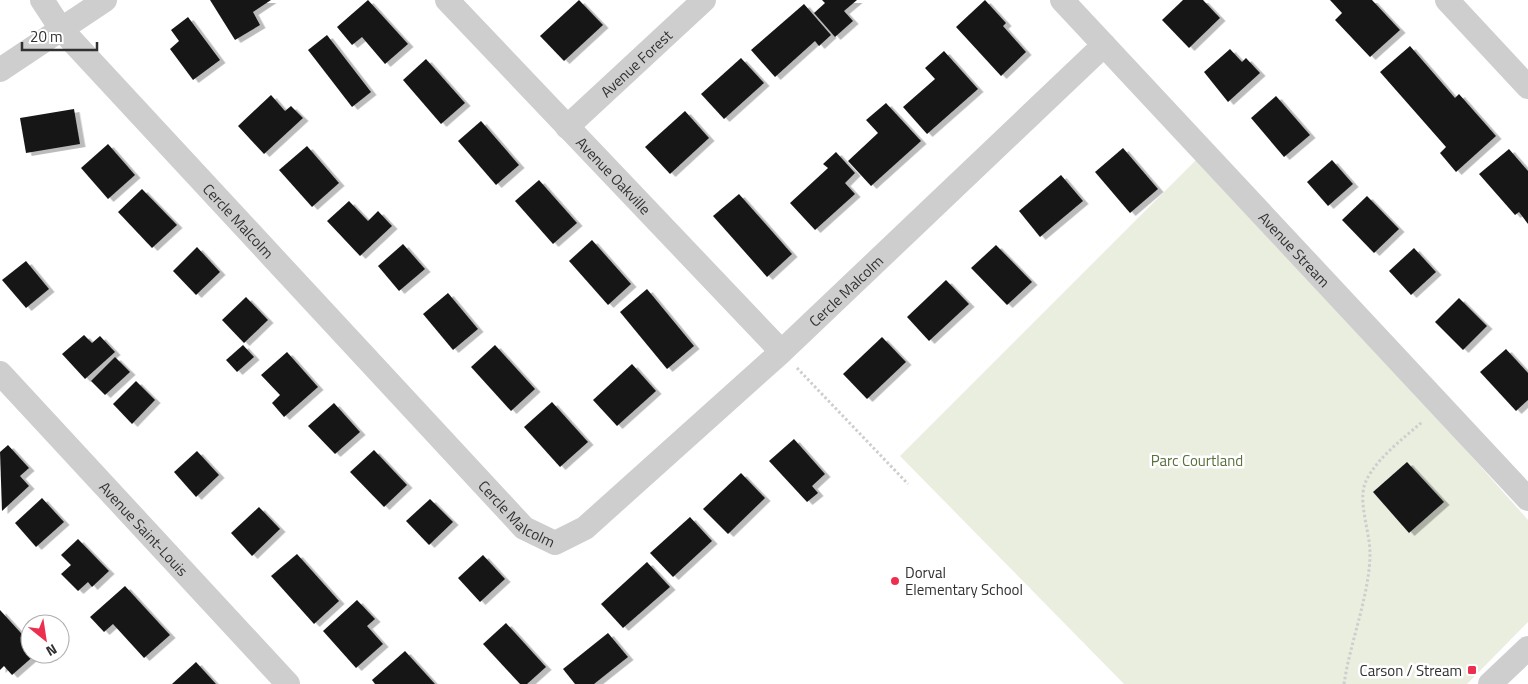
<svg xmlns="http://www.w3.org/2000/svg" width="1528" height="684" viewBox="0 0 1528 684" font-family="'Titillium Web',sans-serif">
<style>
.green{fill:#e9eedf}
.building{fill:#181818;filter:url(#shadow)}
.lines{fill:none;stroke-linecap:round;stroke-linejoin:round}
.path{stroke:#cecece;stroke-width:3;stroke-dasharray:2.5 2.5;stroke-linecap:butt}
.street{stroke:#cecece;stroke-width:24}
.poi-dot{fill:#ec2f4f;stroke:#fff;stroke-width:2}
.labels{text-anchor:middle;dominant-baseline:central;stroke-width:5;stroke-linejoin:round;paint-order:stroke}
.street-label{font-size:15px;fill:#313131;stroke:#fff}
.park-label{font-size:15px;fill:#596f3c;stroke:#fff}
.poi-label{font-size:15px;fill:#313131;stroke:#fff;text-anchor:start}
</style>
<defs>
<filter id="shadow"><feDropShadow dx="5.5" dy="3" stdDeviation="0" flood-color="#0004"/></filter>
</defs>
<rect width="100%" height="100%" fill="#fff"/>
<polygon class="green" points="1203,153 1528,520 1528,622 1467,684 1124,684 900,456"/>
<g class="building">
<polygon points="210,0 271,0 253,12 260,25 235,40"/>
<polygon points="368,0 408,44 385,64 362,37 352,45 337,27"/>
<polygon points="579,0 603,25 564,61 540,36"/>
<polygon points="822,0 857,0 844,11 853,21 835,37 814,13 825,3"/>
<polygon points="985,0 1006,23 1003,26 1026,52 1001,76 956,27"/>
<polygon points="1183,0 1203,0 1220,18 1189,48 1162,20"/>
<polygon points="1330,0 1372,0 1400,30 1370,57 1335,20 1342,13"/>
<polygon points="804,4 831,35 819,46 815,41 775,77 751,50"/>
<polygon points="188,17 220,60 193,80 170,49 179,41 171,30"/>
<polygon points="327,35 371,92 352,107 308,50"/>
<polygon points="1410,46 1455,98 1459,94 1496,136 1456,172 1440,153 1446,147 1380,72"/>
<polygon points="1230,49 1242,62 1246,58 1260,73 1228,102 1204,72"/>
<polygon points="944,51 978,89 927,134 903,107 935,79 925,68"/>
<polygon points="741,58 764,83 724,119 701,94"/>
<polygon points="426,59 465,103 441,124 403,80"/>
<polygon points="271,95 285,111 291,106 303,118 264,154 238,126"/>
<polygon points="1276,96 1310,135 1284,157 1251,118"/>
<polygon points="886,103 921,141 871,186 848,161 878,133 866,120"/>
<polygon points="74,109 80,144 26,153 20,118"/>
<polygon points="685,111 709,138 670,174 645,147"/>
<polygon points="481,121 519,165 496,185 458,141"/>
<polygon points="108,144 135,175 108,199 81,168"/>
<polygon points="307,146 339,183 312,207 279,170"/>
<polygon points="1123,148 1158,189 1130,213 1095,172"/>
<polygon points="1509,149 1528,171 1528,224 1519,212 1515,215 1479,174"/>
<polygon points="836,152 855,173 845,183 855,194 815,230 790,203 828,168 823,164"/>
<polygon points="1332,160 1353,184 1328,206 1307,182"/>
<polygon points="1061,175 1083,201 1040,237 1019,211"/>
<polygon points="539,180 577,223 553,244 515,201"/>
<polygon points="142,189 177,225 152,248 118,212"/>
<polygon points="739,194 792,254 767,277 713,216"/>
<polygon points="1367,196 1399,229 1374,253 1342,220"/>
<polygon points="349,201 368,221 378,211 392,226 360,256 327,221"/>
<polygon points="592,240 631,284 608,305 569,261"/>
<polygon points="403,244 425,269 399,291 378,266"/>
<polygon points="996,245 1032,282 1007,305 971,268"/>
<polygon points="197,247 220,272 196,295 173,271"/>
<polygon points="1414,248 1436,272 1411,295 1389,271"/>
<polygon points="26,261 49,289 26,308 2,280"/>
<polygon points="946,280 969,304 929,341 907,317"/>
<polygon points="647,289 694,346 667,369 620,312"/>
<polygon points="448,293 478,329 453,350 423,314"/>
<polygon points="246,297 268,320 244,343 222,320"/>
<polygon points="1459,298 1487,326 1463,350 1435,322"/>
<polygon points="84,335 92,343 100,336 115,352 85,379 62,354"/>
<polygon points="882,337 906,362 867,399 843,374"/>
<polygon points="243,345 254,357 237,372 226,360"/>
<polygon points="495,345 535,389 511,411 471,367"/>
<polygon points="1506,349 1528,373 1528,400 1516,411 1480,372"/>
<polygon points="287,352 318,387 284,417 272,403 280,395 261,375"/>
<polygon points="115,357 130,372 105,395 91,381"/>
<polygon points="632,364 656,391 617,426 593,400"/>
<polygon points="136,381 155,400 132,424 113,404"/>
<polygon points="552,402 588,442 560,467 524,427"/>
<polygon points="334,403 360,432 335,454 308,426"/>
<polygon points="794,439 825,474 812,486 818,493 807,502 769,461"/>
<polygon points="8,445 29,468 20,476 29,486 2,511 0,452"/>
<polygon points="374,450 407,485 384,507 350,472"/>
<polygon points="197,451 219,475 196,497 174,472"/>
<polygon points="1407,462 1444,502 1409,533 1373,492"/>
<polygon points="741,473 765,498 728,534 703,509"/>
<polygon points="42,498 64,522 36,547 15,523"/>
<polygon points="430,499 453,522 429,545 406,521"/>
<polygon points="259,507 280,529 252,556 231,533"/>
<polygon points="690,517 712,541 673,577 650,553"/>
<polygon points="78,539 109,571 92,587 88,582 78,591 61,574 71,565 61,555"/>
<polygon points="297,554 339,601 314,624 271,576"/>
<polygon points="483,555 505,579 480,602 458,578"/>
<polygon points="647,562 670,587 623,628 601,604"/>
<polygon points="125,586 170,635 144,658 113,624 104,632 90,617"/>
<polygon points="357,600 375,619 367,626 383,644 356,668 323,631"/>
<polygon points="0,610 30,643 30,654 36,654 12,675 4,666 0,670"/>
<polygon points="506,623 546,667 527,684 520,684 483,644"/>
<polygon points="608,633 628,657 594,684 575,684 563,669"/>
<polygon points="405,651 435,684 375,684 372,680"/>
<polygon points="196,662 216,684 172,684"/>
</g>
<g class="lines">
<g class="path">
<polyline points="797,368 908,484"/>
<path d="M1344,684C1350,642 1370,594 1370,553C1370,530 1356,499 1367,479C1379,456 1403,439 1422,422"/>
</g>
<g class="street">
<path id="s1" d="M42,0L61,29L524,528L555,543L585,528L779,354L1104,45"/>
<path id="s2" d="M447,0L781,351"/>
<path id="s3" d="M1062,0L1528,499"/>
<polyline points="1447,0 1528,87"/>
<polyline points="0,70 105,0"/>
<path id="s4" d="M567,127L704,0"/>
<path id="s5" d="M0,373L288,684"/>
<polyline points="1490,684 1528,648"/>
</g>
</g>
<g class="poi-dot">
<circle cx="895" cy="581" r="5"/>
<rect x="1467" y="665" width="10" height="10" rx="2.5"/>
</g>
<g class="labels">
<g class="street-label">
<text stroke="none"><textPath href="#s4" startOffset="94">Avenue Forest</textPath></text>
<text stroke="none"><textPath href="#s2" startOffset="242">Avenue Oakville</textPath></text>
<text stroke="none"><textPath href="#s1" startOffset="296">Cercle Malcolm</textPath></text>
<text stroke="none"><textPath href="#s3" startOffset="341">Avenue Stream</textPath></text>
<text stroke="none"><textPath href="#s1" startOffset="1136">Cercle Malcolm</textPath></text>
<text stroke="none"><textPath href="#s1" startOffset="701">Cercle Malcolm</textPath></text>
<text stroke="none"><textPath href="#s5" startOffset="212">Avenue Saint-Louis</textPath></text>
</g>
<g class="park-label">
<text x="1197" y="460">Parc Courtland</text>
</g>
<g class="poi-label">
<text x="905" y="572">Dorval<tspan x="905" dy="17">Elementary School</tspan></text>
<text x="1462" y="670" text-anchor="end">Carson / Stream</text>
</g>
</g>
<g transform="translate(45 639) rotate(150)"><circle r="24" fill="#ffffff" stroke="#adadad"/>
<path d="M0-4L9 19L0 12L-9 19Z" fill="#ec2f4f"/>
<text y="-8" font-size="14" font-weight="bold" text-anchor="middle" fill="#313131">N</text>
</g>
<path d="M22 42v8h75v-8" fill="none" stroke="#313131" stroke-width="2.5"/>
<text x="30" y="42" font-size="15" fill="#313131" stroke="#ffffff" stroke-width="4" paint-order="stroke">20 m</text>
</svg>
